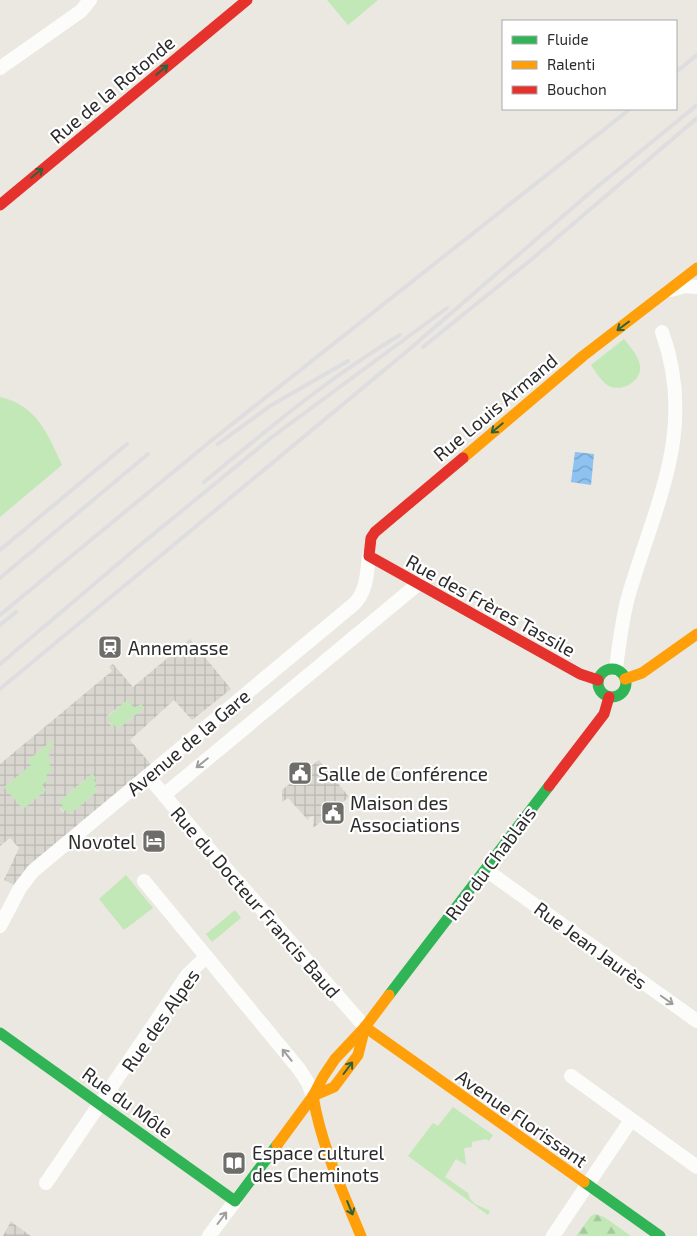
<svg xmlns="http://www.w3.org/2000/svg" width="697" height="1236" viewBox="0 0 697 1236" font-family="'Exo 2',sans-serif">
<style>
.green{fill:#c1e8b6}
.forest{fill:url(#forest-firs)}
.plaza{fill:url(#plaza-grid);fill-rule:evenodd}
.water{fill:url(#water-waves)}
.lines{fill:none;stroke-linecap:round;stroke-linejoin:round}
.street{stroke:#fcfcfa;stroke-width:14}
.fast{stroke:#30b455;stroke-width:11}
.slow{stroke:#ff9f0a;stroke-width:11}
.jam{stroke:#e5322d;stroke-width:11}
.rail{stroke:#dedddf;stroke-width:4}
.oneway{stroke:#2d623c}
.oneway2{stroke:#9e9e9d}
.labels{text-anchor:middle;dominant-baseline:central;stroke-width:4.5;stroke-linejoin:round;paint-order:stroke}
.street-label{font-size:19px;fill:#2b2b2b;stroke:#fff}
.poi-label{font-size:19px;fill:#2b2b2b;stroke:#fff;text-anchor:start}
</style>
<defs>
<pattern id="forest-firs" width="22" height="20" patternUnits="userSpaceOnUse" patternTransform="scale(1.25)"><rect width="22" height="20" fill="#c1e8b6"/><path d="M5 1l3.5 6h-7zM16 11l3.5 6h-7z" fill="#a6c79d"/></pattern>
<pattern id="plaza-grid" width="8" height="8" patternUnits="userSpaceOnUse" patternTransform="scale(1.25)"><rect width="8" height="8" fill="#d8d6cf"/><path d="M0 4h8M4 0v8" fill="none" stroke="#bab8b2"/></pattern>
<pattern id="water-waves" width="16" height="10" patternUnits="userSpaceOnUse" patternTransform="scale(1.25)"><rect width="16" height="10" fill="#8ec2f0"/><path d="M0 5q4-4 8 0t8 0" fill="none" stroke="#749ec3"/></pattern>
</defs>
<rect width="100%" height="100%" fill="#eae8e0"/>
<g class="green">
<polygon points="327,0 378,0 348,25"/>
<path d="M624,339C630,347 639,356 640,366C642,383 618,394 606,384C600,379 595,371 591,365Z"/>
<path d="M0,397C37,405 48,435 62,465L0,517Z"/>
<polygon points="128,700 141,704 144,708 118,729 112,727 107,717"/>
<polygon points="51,741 54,746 50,756 53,769 46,790 23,809 4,787 30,765 27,761"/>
<path d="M92,774L96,778L99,790L70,814C62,811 60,809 59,801Z"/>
<polygon points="126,875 153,908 124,930 99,899"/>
<polygon points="235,910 241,918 212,942 206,934"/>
<polygon points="453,1107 493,1135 489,1141 486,1139 472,1142 472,1147 464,1148 466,1165 456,1159 445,1177 468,1193 470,1199 475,1204 490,1211 488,1215 408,1156 433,1123 438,1126"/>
</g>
<polygon class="forest" points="595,1214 604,1217 631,1236 576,1236 591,1216"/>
<g class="plaza">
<path d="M190,639L231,689L192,720L174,700L130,740L155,769L20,888L4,880L19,848L10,838L0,846V764L112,671L109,667L113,664L133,687ZM128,700L134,708L141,704L144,708L118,729L114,725L112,727L109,723L111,721L107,716ZM51,741L54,746L47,752L50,756L48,758L52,762L49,764L53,769L46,774L49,779L42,785L46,790L23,809L4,787L31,765L27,761ZM92,774L96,778L94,780L97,784L95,786L98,791L70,814L66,810L63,812L60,809L63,806L59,801Z"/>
<polygon points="319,760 349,797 335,809 329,809 328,816 313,828 314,816 309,817 308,820 288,798 282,802 282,790 297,778 302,778 305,775 305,771"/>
<polygon points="11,1221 14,1224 31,1236 3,1236"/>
</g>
<polygon class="water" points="575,452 594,454 591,485 571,482"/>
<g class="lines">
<g class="street">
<polyline points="0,68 81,11 90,0"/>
<polyline points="671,290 685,286 697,287"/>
<path d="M616,669C619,644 622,618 629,594C656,502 697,429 662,332"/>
<polyline points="148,776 215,856 365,1027"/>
<polyline points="164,795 418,584"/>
<polyline points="486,870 697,1021"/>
<polyline points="144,881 299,1069 308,1083 313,1096"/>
<path d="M0,926L20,888L33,871L354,604C367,591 367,573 369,556"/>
<polyline points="571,1076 697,1167"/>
<polyline points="46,1183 188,974 206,957"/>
<polyline points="209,1236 235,1201"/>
<polyline points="553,1236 631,1120"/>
</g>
<g class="fast">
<circle cx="612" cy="683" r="14"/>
<polyline points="389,995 549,786"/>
<polyline points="0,1033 235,1201 277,1145"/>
<polyline points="584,1182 660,1236"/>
</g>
<g class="slow">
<polyline points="463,458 583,356 697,268"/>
<polyline points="625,679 642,673 697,634"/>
<polyline points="365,1027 584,1182"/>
<path d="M313,1096C321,1145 342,1190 361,1236"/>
<polyline points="313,1096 334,1087 358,1055 365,1027"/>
<polyline points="277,1145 313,1096 323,1077 335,1059 365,1027 389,995"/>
</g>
<g class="jam">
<polyline points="0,205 247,0"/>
<polyline points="463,458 375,532 371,538 369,556 580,674 598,680"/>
<polyline points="549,786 604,714 609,697"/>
</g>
<g class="rail">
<polyline points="676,72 697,55"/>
<polyline points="423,347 532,259 697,118"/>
<polyline points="218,444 270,406 348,361"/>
<path d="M204,482C267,430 329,377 400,335"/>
<polyline points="0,550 127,444"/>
<polyline points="0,578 148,454"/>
<polyline points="0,615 212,440 630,109"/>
<polyline points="0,625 16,612"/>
<polyline points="0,664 139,546 272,437 447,308"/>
<polyline points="0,689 412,347 592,191 697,105"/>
</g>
</g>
<defs><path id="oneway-shaft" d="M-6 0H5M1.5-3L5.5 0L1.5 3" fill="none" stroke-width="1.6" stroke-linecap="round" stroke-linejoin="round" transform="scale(1.25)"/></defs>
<g class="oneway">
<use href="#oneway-shaft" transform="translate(162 70) rotate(-40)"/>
<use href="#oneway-shaft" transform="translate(37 173) rotate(-39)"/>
<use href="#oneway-shaft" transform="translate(623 326) rotate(143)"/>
<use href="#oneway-shaft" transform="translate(497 428) rotate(140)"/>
<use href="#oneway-shaft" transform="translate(348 1068) rotate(-53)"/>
<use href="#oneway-shaft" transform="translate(350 1208) rotate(68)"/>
</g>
<g class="oneway2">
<use href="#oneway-shaft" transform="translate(202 763) rotate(141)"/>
<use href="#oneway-shaft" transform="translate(667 1000) rotate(35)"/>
<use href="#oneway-shaft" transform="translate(287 1055) rotate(-129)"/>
<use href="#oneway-shaft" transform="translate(222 1218) rotate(-53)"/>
</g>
<defs>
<g id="station-square" transform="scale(1.25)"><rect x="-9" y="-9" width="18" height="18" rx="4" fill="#6e6d6a" stroke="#fff"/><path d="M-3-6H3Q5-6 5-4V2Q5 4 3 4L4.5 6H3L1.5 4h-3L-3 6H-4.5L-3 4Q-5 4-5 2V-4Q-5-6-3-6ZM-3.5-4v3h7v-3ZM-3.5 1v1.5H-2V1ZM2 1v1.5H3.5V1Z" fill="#fff"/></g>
<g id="civic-square" transform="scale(1.25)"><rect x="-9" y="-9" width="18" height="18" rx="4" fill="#6e6d6a" stroke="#fff"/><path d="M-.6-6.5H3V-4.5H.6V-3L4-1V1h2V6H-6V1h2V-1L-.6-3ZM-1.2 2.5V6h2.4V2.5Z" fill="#fff"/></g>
<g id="hotel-square" transform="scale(1.25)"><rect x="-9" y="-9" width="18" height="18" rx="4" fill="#6e6d6a" stroke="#fff"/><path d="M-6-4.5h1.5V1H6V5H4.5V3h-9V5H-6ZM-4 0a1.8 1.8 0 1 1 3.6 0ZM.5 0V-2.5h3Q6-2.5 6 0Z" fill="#fff"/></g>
<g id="library-square" transform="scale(1.25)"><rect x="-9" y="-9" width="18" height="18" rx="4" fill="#6e6d6a" stroke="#fff"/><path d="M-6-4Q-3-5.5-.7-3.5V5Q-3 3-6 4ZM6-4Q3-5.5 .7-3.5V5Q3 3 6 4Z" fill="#fff"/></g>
</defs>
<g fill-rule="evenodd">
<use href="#station-square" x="110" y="647"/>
<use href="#civic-square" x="300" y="773"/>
<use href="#civic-square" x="333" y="813"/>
<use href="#hotel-square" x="154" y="841"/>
<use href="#library-square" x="234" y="1163"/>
</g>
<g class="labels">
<g class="street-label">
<text transform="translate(112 89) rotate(-40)">Rue de la Rotonde</text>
<text transform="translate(495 407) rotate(-40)">Rue Louis Armand</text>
<text transform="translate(491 605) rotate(29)">Rue des Frères Tassile</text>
<text transform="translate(188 742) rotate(-40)">Avenue de la Gare</text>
<text transform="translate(490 863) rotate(-53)">Rue du Chablais</text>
<text transform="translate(256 902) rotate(49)">Rue du Docteur Francis Baud</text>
<text transform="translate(591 945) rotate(36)">Rue Jean Jaurès</text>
<text transform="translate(160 1020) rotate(-55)">Rue des Alpes</text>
<text transform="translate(128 1102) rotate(36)">Rue du Môle</text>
<text transform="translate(522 1118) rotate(35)">Avenue Florissant</text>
</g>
<g class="poi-label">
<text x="128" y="647">Annemasse</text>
<text x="318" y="773">Salle de Conférence</text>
<text x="350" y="802">Maison des<tspan x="350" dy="22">Associations</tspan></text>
<text x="136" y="841" text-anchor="end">Novotel</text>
<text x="252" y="1152">Espace culturel<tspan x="252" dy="22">des Cheminots</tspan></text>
</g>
</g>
<rect x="502" y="20" width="175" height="90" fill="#ffffff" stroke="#aaaaaa"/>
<rect x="512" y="36" width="25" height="8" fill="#30b455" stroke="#aaaaaa"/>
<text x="547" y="45" font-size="15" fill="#2b2b2b">Fluide</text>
<rect x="512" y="61" width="25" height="8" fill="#ff9f0a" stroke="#aaaaaa"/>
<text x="547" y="70" font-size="15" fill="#2b2b2b">Ralenti</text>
<rect x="512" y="86" width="25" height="8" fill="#e5322d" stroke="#aaaaaa"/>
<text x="547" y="95" font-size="15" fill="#2b2b2b">Bouchon</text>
</svg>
